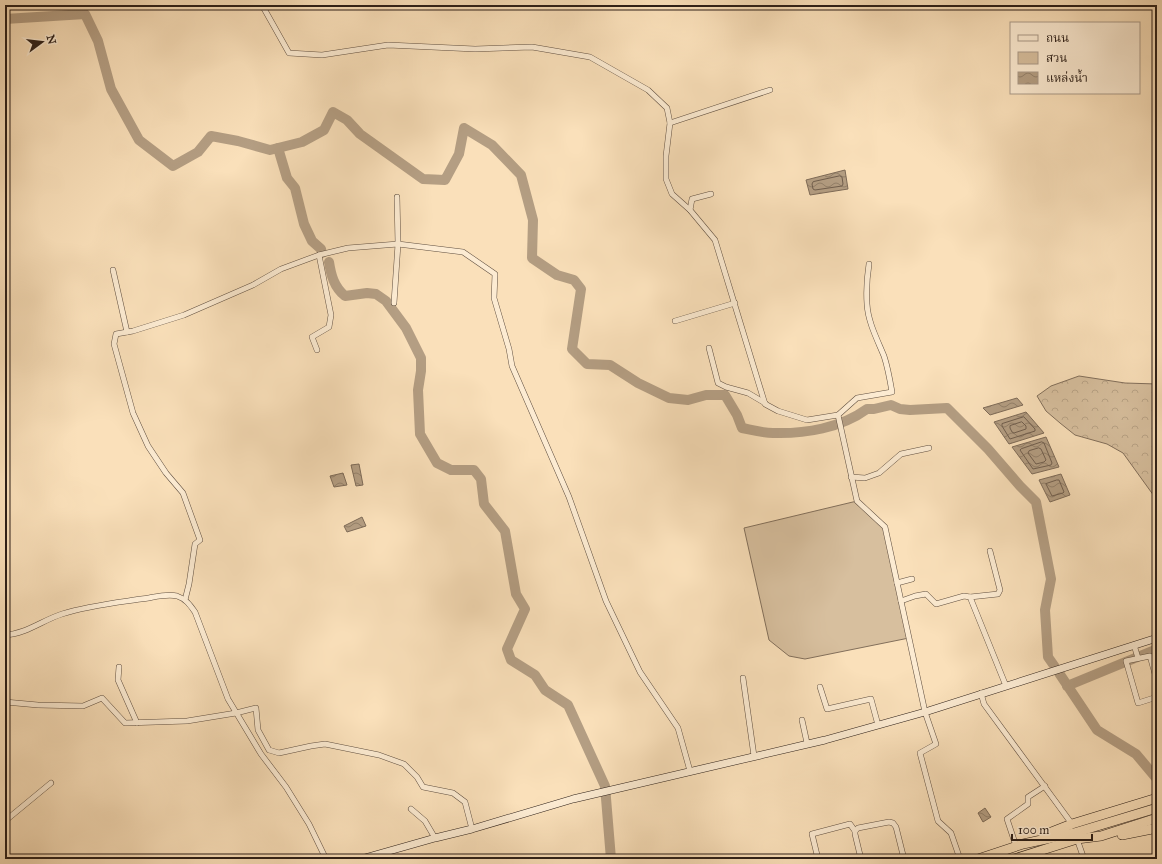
<svg xmlns="http://www.w3.org/2000/svg" width="1162" height="864" viewBox="0 0 1162 864" font-family="'IM FELL Great Primer','Noto Serif Thai',serif">
<style>
.forest{fill:url(#forest-crowns);stroke:#826f5b}
.green{fill:#d7bf9e;stroke:#826f5b}
.water{fill:url(#water-waves);stroke:#7e6b58}
.lines{fill:none;stroke-linecap:round;stroke-linejoin:round}
.shore{stroke:#705e4e;stroke-width:1}
.river{stroke:#b49e83;stroke-width:10}
.street-casing{stroke:#604f40;stroke-width:6}
.secondary-casing{stroke:#2c1f18;stroke-width:8}
.highway-casing{stroke:#2c1f18;stroke-width:10}
.street{stroke:#fcebd2;stroke-width:5}
.secondary{stroke:#fcebd2;stroke-width:7}
.highway{stroke:#fae0ba;stroke-width:9}
</style>
<defs>
<pattern id="forest-crowns" width="20" height="18" patternUnits="userSpaceOnUse"><rect width="20" height="18" fill="#d7bf9e"/><path d="M2 6a3 3 0 1 1 6 0M12 15a3 3 0 1 1 6 0" fill="none" stroke="#b9a487"/></pattern>
<pattern id="water-waves" width="16" height="10" patternUnits="userSpaceOnUse"><rect width="16" height="10" fill="#b49e83"/><path d="M0 5q4-4 8 0t8 0" fill="none" stroke="#93806a"/></pattern>
</defs>
<rect width="100%" height="100%" fill="#fae0ba"/>
<filter id="stains"><feTurbulence type="fractalNoise" baseFrequency=".005" numOctaves="4"/><feColorMatrix values="0 0 0 0 .2 0 0 0 0 .09 0 0 0 0 .02 0 0 0 .5 -.17"/></filter>
<radialGradient id="worn" r=".72"><stop offset=".6" stop-color="#630" stop-opacity="0"/><stop offset="1" stop-color="#630" stop-opacity=".3"/></radialGradient>
<polygon class="forest" points="1079,376 1125,383 1157,384 1157,497 1154,496 1123,453 1107,444 1075,435 1060,423 1046,411 1037,396 1051,386"/>
<polygon class="green" points="857,501 885,527 909,638 805,659 789,656 769,640 744,528"/>
<g class="water">
<polygon points="845,170 848,189 810,195 806,180"/>
<polygon points="1017,398 1023,405 990,415 983,408"/>
<polygon points="1026,412 1044,433 1009,444 994,422"/>
<polygon points="1046,437 1059,467 1032,474 1012,447"/>
<polygon points="359,464 363,485 356,486 351,465"/>
<polygon points="343,473 347,485 334,487 330,476"/>
<polygon points="1061,474 1070,495 1050,502 1039,480"/>
<polygon points="362,517 366,526 347,532 344,526"/>
<polygon points="985,808 991,817 983,822 978,813"/>
</g>
<g class="lines">
<g class="shore">
<polygon points="840,176 842,177 843,184 842,186 815,190 813,189 812,184 813,182"/>
<polygon points="1024,417 1035,429 1035,431 1010,439 1002,426 1002,424"/>
<polygon points="1022,422 1026,426 1026,429 1014,433 1012,432 1010,428 1010,426"/>
<polygon points="1042,442 1044,443 1052,463 1051,465 1033,469 1020,450 1021,449"/>
<polygon points="1039,448 1041,449 1046,460 1044,462 1036,464 1028,453 1029,451"/>
<polygon points="1057,480 1059,480 1064,492 1063,493 1052,496 1046,484"/>
</g>
<g class="river">
<path d="M5,19L85,14L98,41L111,89L139,140L173,166L198,152L211,136L238,141L270,150L302,142L324,130L333,112L347,120L360,134L423,179L445,180L459,154L464,128L492,145L521,175L533,220L532,258L557,275L574,280L581,289L572,349L587,364L610,365L638,383L669,398L688,400L706,395H725L737,415L742,428C752,430 763,433 773,433C805,434 841,428 867,409H874L891,405L900,409L910,410L947,408L988,449L1020,486L1036,502L1051,579L1045,610L1048,657L1055,667"/>
<polyline points="278,148 287,178 295,188 304,224 312,241 321,249 322,253"/>
<path d="M329,262C331,275 334,287 345,296L367,293L376,294L386,301L406,328L421,358V371L418,390L420,434L437,463L451,470H474L481,479L484,504L505,531L516,594L525,609L507,649L511,660L535,675L545,690L568,705L605,786L611,859"/>
<polyline points="1059,673 1097,730 1136,754 1157,779"/>
<polyline points="1067,686 1157,649"/>
</g>
<g class="street-casing">
<g id="street">
<polyline points="262,5 289,53 322,55 388,45 475,49 532,47 590,57 648,90 667,108 670,123 666,156 666,179 672,194 690,210"/>
<polyline points="670,123 770,90"/>
<polyline points="711,194 692,199 690,210 715,240 765,404 778,411 807,420 838,415"/>
<path d="M869,264C867,277 866,290 867,304C868,322 877,339 884,356C888,368 890,380 892,392L857,398L838,415L857,501L885,527L925,712L936,744L920,753L938,821L951,833L960,859"/>
<polyline points="113,270 127,332"/>
<polyline points="394,303 398,244 397,197"/>
<polyline points="675,321 735,303"/>
<polyline points="709,348 718,383 726,387 748,393 765,403"/>
<polyline points="317,350 312,337 329,327 331,315 319,255"/>
<polyline points="851,477 865,478 879,473 901,454 929,448"/>
<polyline points="897,583 912,579"/>
<polyline points="970,597 998,594 1000,590 990,551"/>
<polyline points="185,600 189,584 195,544 200,540 183,493 166,473 148,446 133,413 114,344 116,334 133,331 184,315 253,285 281,269 319,255 348,248 398,244 463,252 495,274 494,298 509,349 512,366 569,497 606,601 640,672 678,728 690,771"/>
<polyline points="901,601 915,596 926,594 936,604 964,596 970,597 1006,686"/>
<path d="M5,635C26,634 43,620 62,614C87,606 114,603 141,599C152,598 166,593 177,596C186,599 190,605 195,612L228,699L261,754L286,787L309,824L326,859"/>
<polyline points="1134,645 1138,658"/>
<polyline points="119,667 118,680 137,723"/>
<polyline points="743,678 754,756"/>
<polyline points="1157,681 1150,656 1126,661 1138,703 1157,697"/>
<polyline points="820,687 827,709 871,699 878,725"/>
<polyline points="981,693 984,704 1072,824"/>
<polyline points="5,702 38,705 83,706 102,698 125,723 187,721 236,713 256,708 258,730 269,750 279,753 311,746 325,744 379,755 404,764 417,777 423,787 453,793 465,802 472,829"/>
<polyline points="802,720 807,743"/>
<polyline points="411,809 425,821 435,838"/>
<polyline points="5,821 51,783"/>
<polyline points="1077,839 1084,859"/>
<polyline points="1016,846 1007,819 1028,804 1028,797 1045,786"/>
<polyline points="818,859 812,834 850,824 855,831"/>
<polyline points="861,859 855,834 855,831 858,828 889,822 893,823 896,827 904,859"/>
</g>
</g>
<g class="secondary-casing">
<polyline id="secondary" points="361,859 435,838 472,829 573,799 825,740 925,712 1157,638"/>
</g>
<g class="highway-casing">
<g id="highway">
<polyline points="1044,835 1072,824 1157,798"/>
<polyline points="1122,835 1157,828"/>
<polyline points="978,859 1023,844 1074,833 1157,808"/>
<polyline points="1014,859 1077,839 1101,836 1157,818"/>
</g>
</g>
<use href="#street" class="street"/>
<use href="#secondary" class="secondary"/>
<use href="#highway" class="highway"/>
</g>
<rect width="1162" height="864" fill="none" stroke="#fae0ba" stroke-width="20"/>
<rect x="6" y="6" width="1150" height="852" fill="none" stroke="#2c1f18" stroke-width="2"/>
<rect x="10" y="10" width="1142" height="844" fill="none" stroke="#2c1f18"/>
<rect x="1010" y="22" width="130" height="72" fill="#fcebd2" stroke="#a99988"/>
<rect x="1018" y="35" width="20" height="6" fill="#fcebd2" stroke="#a99988"/>
<text x="1046" y="42" font-size="12" fill="#2c1f18">ถนน</text>
<rect x="1018" y="52" width="20" height="12" fill="#d7bf9e" stroke="#a99988"/>
<text x="1046" y="62" font-size="12" fill="#2c1f18">สวน</text>
<rect x="1018" y="72" width="20" height="12" fill="url(#water-waves)" stroke="#a99988"/>
<text x="1046" y="82" font-size="12" fill="#2c1f18">แหล่งน้ำ</text>
<g transform="translate(42 42) rotate(75)" stroke="#fcebd2" stroke-width="3" paint-order="stroke">
<path d="M0-3L7 15L0 10L-7 15Z" fill="#2c1f18"/>
<text y="-6" font-size="11" font-weight="bold" text-anchor="middle" fill="#2c1f18">N</text>
</g>
<path d="M1012 834v6h80v-6" fill="none" stroke="#2c1f18" stroke-width="2"/>
<text x="1018" y="834" font-size="12" fill="#2c1f18" stroke="#fcebd2" stroke-width="3" paint-order="stroke">100 m</text>
<rect width="100%" height="100%" filter="url(#stains)"/>
<rect width="100%" height="100%" fill="url(#worn)"/>
</svg>
